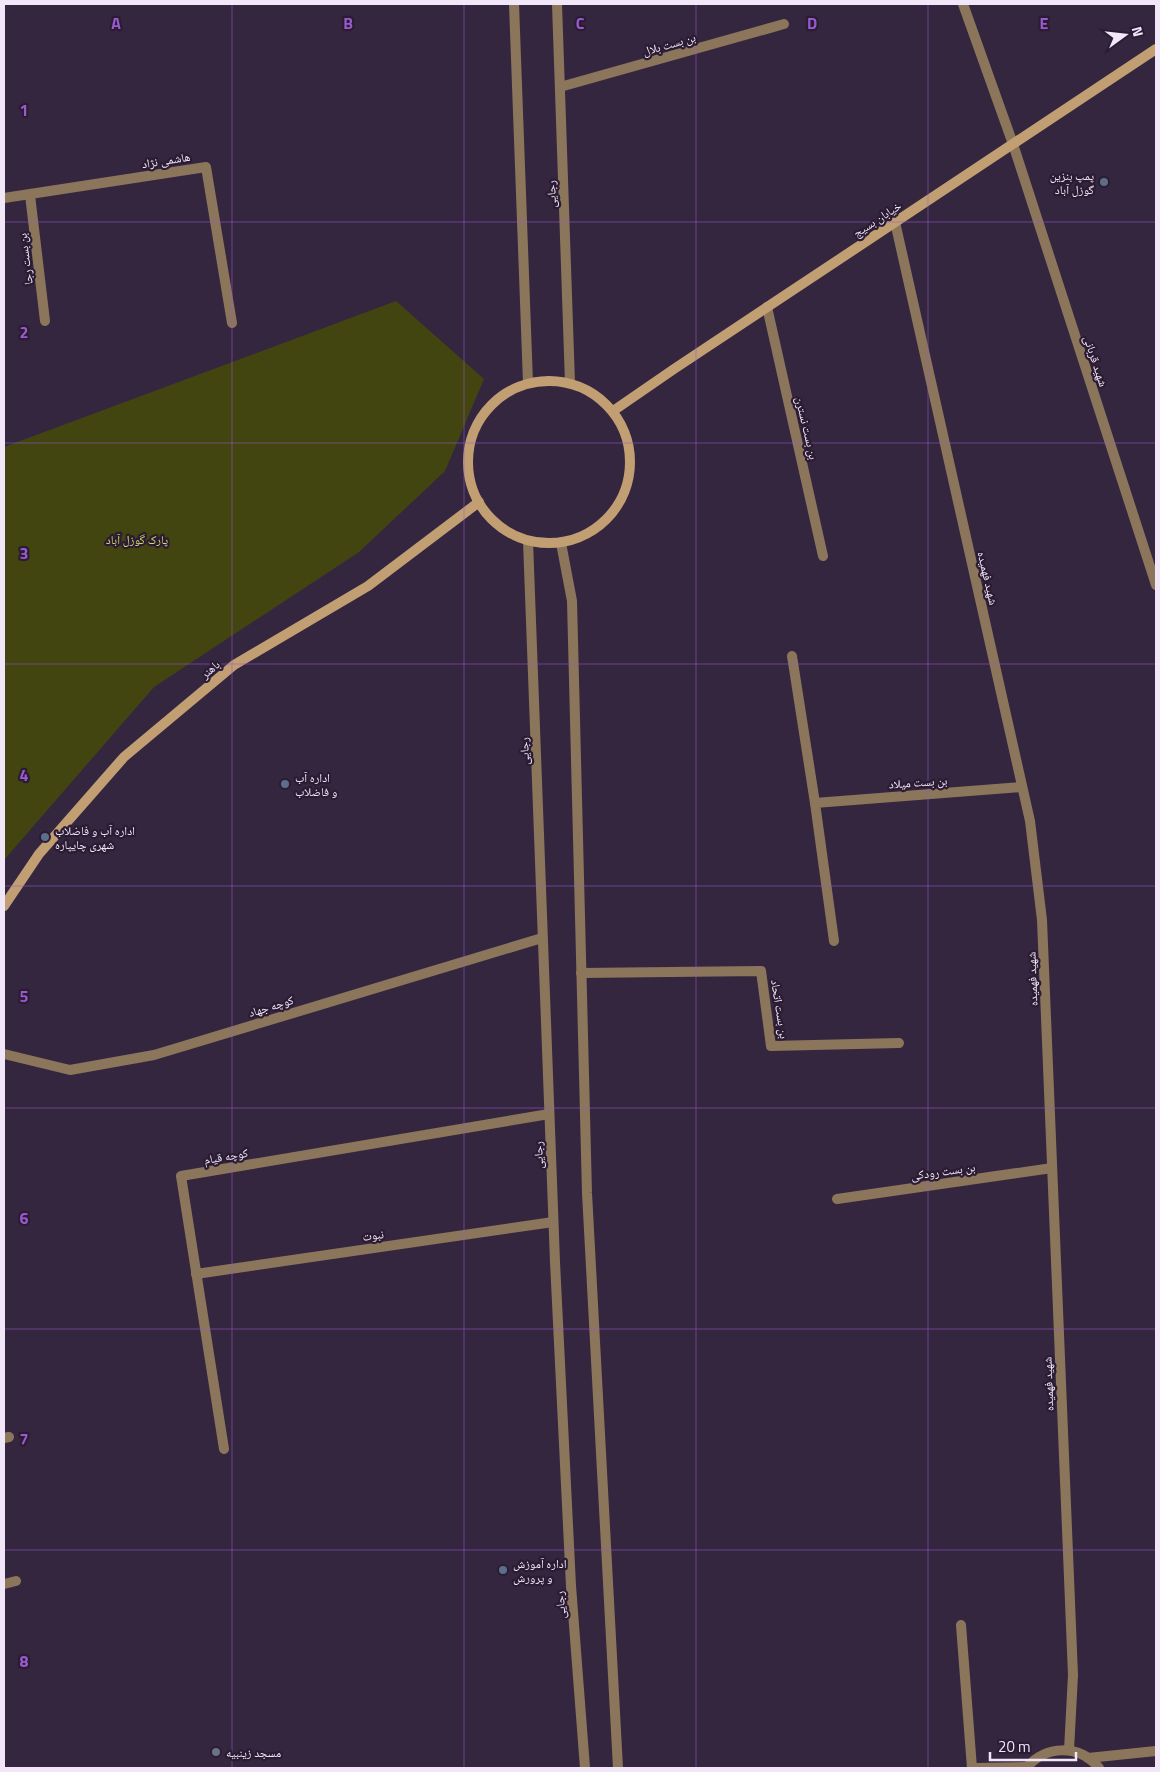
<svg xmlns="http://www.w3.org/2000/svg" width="1160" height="1772" viewBox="0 0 1160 1772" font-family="'Titillium Web','Noto Naskh Arabic',sans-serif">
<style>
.green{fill:#434511}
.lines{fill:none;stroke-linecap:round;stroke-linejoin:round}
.minor{stroke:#8c765b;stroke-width:10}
.tertiary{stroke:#8c765b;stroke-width:10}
.secondary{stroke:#c29f73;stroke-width:10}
.grid{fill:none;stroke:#985bcd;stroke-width:1;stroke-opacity:0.55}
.service-dot{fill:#5c6f8a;stroke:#2b1c34;stroke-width:2}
.worship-dot{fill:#6b7280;stroke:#2b1c34;stroke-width:2}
.labels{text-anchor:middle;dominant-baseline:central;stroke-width:4.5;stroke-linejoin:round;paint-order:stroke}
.street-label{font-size:12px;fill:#f1e7f8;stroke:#2b1c34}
.poi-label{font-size:12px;fill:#f1e7f8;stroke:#2b1c34;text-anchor:start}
.park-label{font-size:12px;fill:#d8dd6e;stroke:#2b1c34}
.grid-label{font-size:16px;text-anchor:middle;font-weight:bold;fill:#985bcd;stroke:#2b1c34;stroke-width:4.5;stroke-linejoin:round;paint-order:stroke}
</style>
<rect width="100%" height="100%" fill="#35263f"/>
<polygon class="green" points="396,301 484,379 445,471 359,552 154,687 4,860 4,447"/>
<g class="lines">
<g class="minor">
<polyline points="963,4 1013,144 1156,585"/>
<polyline points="560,87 784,24"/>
<polyline points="30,195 45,321"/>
<polyline points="4,198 206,167 232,323"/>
<polyline points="767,307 823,556"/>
<polyline points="792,656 815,803"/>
<polyline points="834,941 815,803 1022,787"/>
<polyline points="581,973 761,971 771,1046 899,1043"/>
<polyline points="4,1054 70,1070 154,1055 542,938"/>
<polyline points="837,1199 1052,1168"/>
<polyline points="196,1274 553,1222"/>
<polyline points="4,1438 9,1437"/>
<polyline points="224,1449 181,1176 549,1114"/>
<polyline points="4,1584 16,1581"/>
<polyline points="961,1625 972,1768"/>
</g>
<g class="tertiary">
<polyline points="514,4 528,383"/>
<polyline points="557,4 570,383"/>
<polyline points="895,222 1030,821 1042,920 1073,1675 1069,1750"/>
<polyline points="528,541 555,1262 571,1586 585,1768"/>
<polyline points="561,543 572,601 587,1193 618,1768"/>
<polyline points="1088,1758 1156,1751"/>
<polyline points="976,1768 1027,1767"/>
<path d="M1026,1768C1046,1745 1079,1744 1099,1768"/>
</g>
<g class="secondary">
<circle cx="549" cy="462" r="81"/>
<polyline points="613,411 674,369 1156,49"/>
<polyline points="4,906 39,854 124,757 234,665 368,586 479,502"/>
</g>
</g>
<path class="grid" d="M232,4V1768M464,4V1768M696,4V1768M928,4V1768M4,222H1156M4,443H1156M4,664H1156M4,886H1156M4,1108H1156M4,1329H1156M4,1550H1156"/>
<g class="service-dot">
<circle cx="1104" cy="182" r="5"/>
<circle cx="285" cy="784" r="5"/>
<circle cx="45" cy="837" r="5"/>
<circle cx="503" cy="1570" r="5"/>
</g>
<circle class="worship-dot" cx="216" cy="1752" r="5"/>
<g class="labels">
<g class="street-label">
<text transform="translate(669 44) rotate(-16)">بن بست بلال</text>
<text transform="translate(166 160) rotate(-9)">هاشمی نژاد</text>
<text transform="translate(551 194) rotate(-92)">رجایی</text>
<text transform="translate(877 219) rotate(-33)">خیابان بسیج</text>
<text transform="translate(25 259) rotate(-97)">بن بست رجا</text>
<text transform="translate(1096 361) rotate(72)">شهید قربانی</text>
<text transform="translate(807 428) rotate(77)">بن بست نسترن</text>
<text transform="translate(988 578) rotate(77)">شهید فهمیده</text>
<text transform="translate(210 669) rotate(-40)">باهنر</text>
<text transform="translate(524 751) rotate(-92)">رجایی</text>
<text transform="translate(918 782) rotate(-4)">بن بست میلاد</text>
<text transform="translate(1032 979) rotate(-92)">شهید فهمیده</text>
<text transform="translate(271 1006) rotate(-17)">کوچه جهاد</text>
<text transform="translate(780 1009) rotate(81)">بن بست اتحاد</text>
<text transform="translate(538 1155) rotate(-92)">رجایی</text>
<text transform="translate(226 1156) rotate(-10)">کوچه قیام</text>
<text transform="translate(943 1171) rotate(-8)">بن بست رودکی</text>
<text transform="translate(373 1235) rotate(-8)">نبوت</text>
<text transform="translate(1048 1384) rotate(-92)">شهید فهمیده</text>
<text transform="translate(560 1605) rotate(-94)">رجایی</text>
</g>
<g class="poi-label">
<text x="1094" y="175" text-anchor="end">پمپ بنزین<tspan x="1094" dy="14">گوزل آباد</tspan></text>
<text x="295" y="777">اداره آب<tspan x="295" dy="14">و فاضلاب</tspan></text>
<text x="55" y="830">اداره آب و فاضلاب<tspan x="55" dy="14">شهری چایپاره</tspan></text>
<text x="513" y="1563">اداره آموزش<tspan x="513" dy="14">و پرورش</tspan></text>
<text x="226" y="1752">مسجد زینبیه</text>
</g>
<g class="park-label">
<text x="137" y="539">پارک گوزل آباد</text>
</g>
</g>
<g class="grid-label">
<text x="116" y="29">A</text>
<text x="348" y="29">B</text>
<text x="580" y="29">C</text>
<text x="812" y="29">D</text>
<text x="1044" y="29">E</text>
<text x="24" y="116">1</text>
<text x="24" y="338">2</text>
<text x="24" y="559">3</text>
<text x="24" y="781">4</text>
<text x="24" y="1002">5</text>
<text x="24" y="1224">6</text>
<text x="24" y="1445">7</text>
<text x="24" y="1667">8</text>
</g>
<rect width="1160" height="1772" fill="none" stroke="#f1e7f8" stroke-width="10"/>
<g transform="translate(1125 35) rotate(75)" stroke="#2b1c34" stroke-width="4" paint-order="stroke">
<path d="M0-4L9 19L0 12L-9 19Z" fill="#f1e7f8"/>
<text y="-8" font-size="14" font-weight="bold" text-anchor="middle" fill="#f1e7f8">N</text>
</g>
<path d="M990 1752v8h86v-8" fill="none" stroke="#f1e7f8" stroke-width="2.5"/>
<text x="998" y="1752" font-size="15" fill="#f1e7f8" stroke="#2b1c34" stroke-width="4" paint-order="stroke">20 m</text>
</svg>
